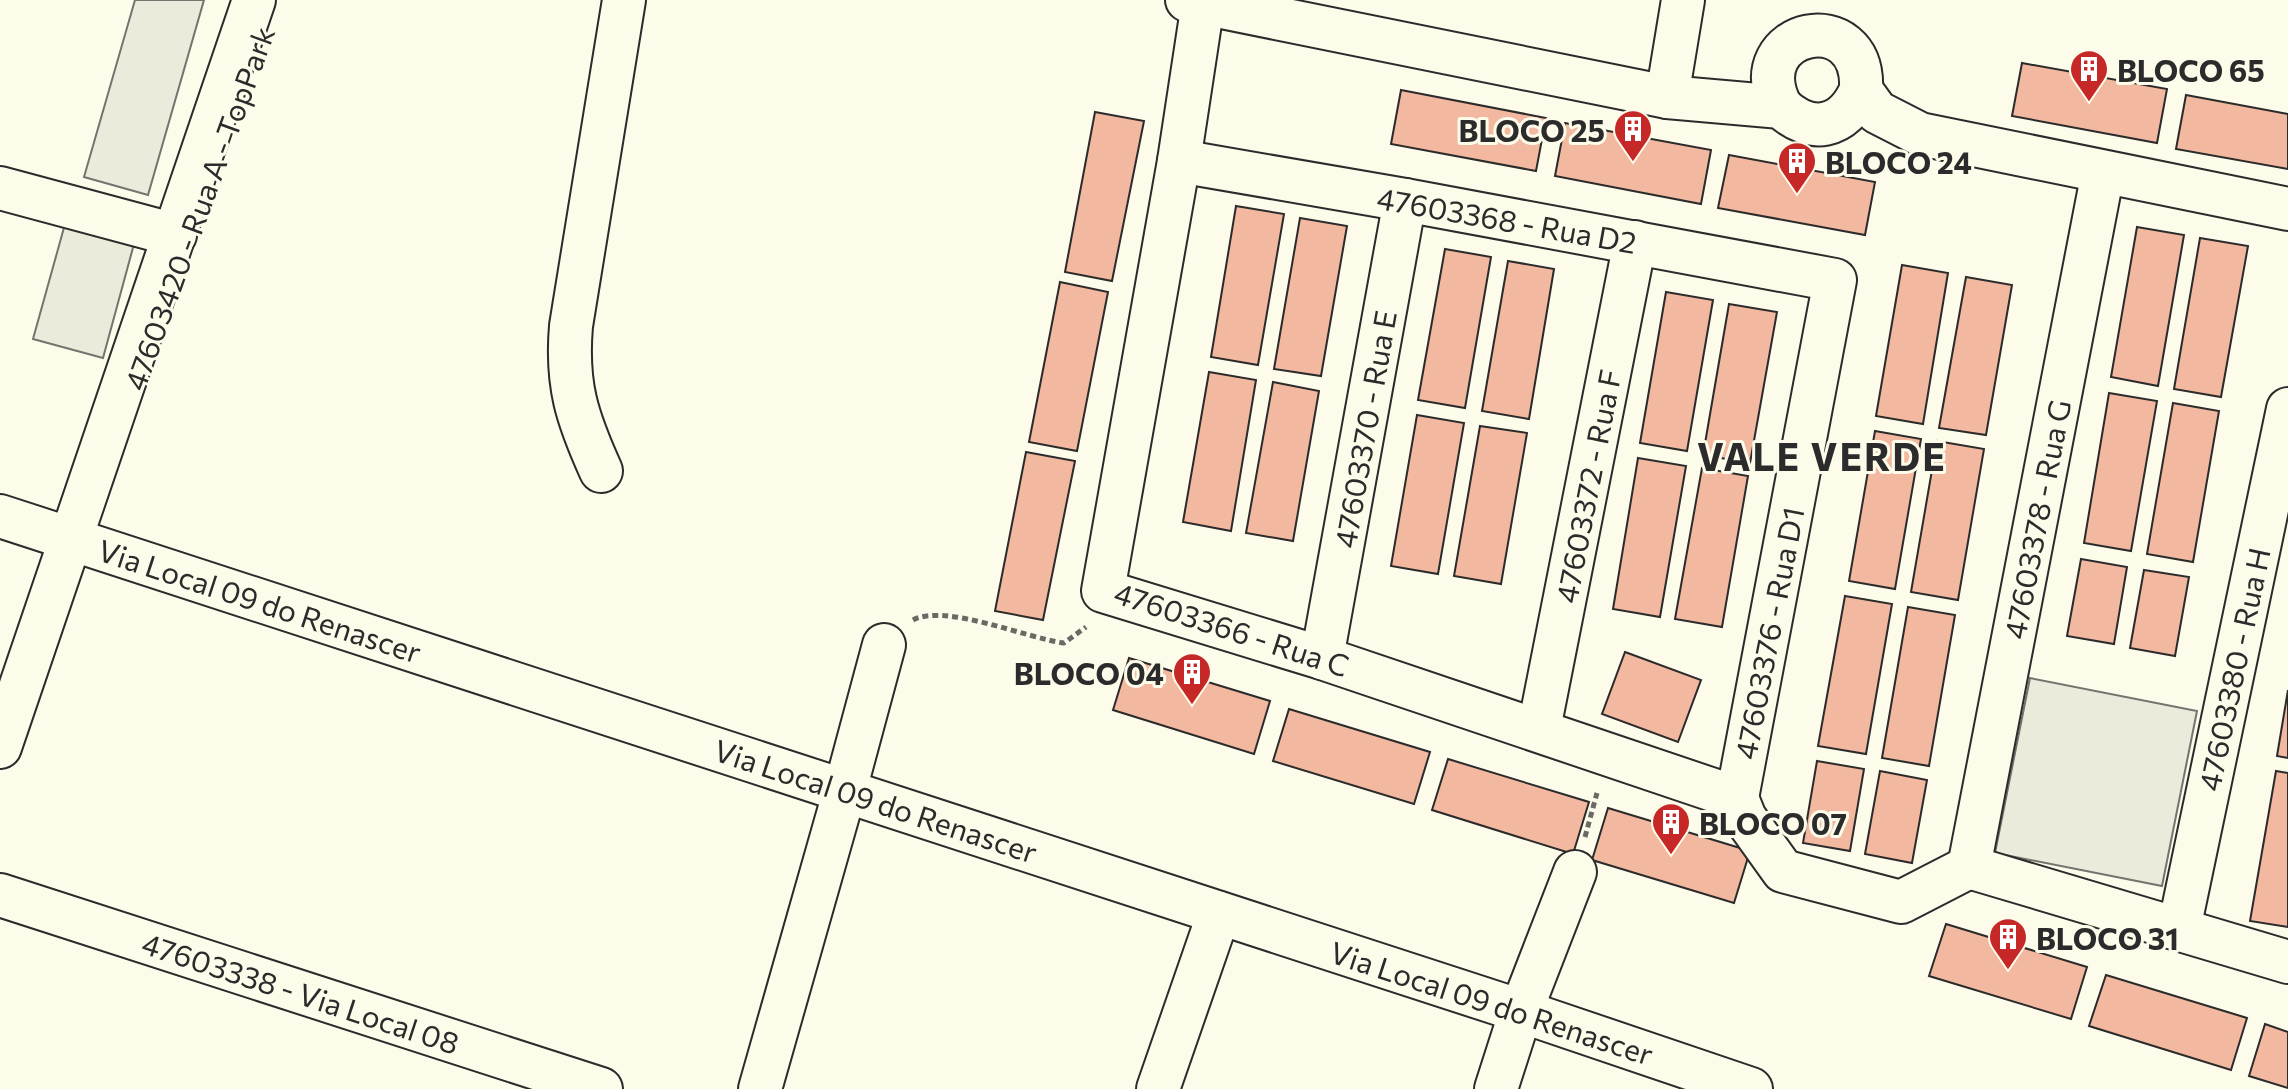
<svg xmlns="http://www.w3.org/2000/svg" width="2288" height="1089" viewBox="0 0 2288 1089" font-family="Commissioner,sans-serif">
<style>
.green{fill:#ecebdb;stroke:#74746e;stroke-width:2}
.building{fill:#f2b8a0;stroke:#2b2b2b;stroke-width:2}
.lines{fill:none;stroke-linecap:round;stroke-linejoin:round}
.minor-casing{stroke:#2b2b2b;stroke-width:46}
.path{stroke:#6a6964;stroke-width:5;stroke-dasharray:6 4;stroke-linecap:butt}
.minor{stroke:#fdfbea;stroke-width:42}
.labels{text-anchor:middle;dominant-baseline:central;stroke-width:6;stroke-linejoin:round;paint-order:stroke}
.poi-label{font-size:30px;font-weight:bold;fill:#2b2b2b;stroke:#fdfbea;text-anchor:start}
.street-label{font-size:30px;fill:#2b2b2b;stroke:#fdfbea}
.district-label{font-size:38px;font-weight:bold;letter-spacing:2px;fill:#2b2b2b;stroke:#fdfbea}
</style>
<rect width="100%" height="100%" fill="#fdfbea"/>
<g class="green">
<polygon points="135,0 204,0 148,195 84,177"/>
<polygon points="65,224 134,244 103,358 33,339"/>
<polygon points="2030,678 2197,711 2162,886 1995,853"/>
</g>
<g class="building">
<polygon points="2022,63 2167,89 2157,143 2012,116"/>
<polygon points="1401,90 1546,118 1536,171 1391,144"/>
<polygon points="2186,95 2288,114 2288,169 2176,149"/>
<polygon points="1095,112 1144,121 1112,281 1065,272"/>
<polygon points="1565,123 1711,150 1701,204 1555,176"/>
<polygon points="1729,155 1875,182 1865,235 1718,208"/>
<polygon points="1236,206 1284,214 1258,365 1211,357"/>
<polygon points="1300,218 1347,226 1321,376 1274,369"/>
<polygon points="2137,227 2184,235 2158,386 2111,377"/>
<polygon points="2200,238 2248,246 2221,397 2174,389"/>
<polygon points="1445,249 1491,257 1465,408 1418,400"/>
<polygon points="1508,261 1554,269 1529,419 1482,411"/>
<polygon points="1902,265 1948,273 1923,424 1876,416"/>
<polygon points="1966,277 2012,285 1986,435 1939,428"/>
<polygon points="1060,282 1108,292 1077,451 1029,442"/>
<polygon points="1666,292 1713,300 1687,451 1640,443"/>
<polygon points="1729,304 1777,312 1750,463 1703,455"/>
<polygon points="1209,372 1256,380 1231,531 1183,522"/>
<polygon points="1273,382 1319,391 1293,541 1246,533"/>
<polygon points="2109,393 2157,401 2131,551 2084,543"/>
<polygon points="2173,403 2219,411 2193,562 2147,554"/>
<polygon points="1417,415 1464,423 1438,574 1391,566"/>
<polygon points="1480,426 1527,433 1501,584 1454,576"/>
<polygon points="1875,431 1921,439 1895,589 1849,581"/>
<polygon points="1937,441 1984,449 1958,600 1911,592"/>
<polygon points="1026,452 1075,461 1043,620 995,611"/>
<polygon points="1638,458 1686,466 1660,617 1613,609"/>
<polygon points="1702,468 1748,476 1722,627 1675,619"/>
<polygon points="2081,559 2127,567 2114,644 2067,636"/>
<polygon points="2144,570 2189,577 2175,656 2130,648"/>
<polygon points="1845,596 1892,604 1866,754 1818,746"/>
<polygon points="1908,607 1955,615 1929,766 1882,758"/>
<polygon points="1625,652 1701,680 1678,742 1602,714"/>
<polygon points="1129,658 1270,701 1254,754 1113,710"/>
<polygon points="2288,690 2288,758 2277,756"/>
<polygon points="1289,709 1430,752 1414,804 1273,761"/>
<polygon points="1448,759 1589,802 1573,854 1432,810"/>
<polygon points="1817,761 1864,769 1850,851 1803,843"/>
<polygon points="1880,771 1927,780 1912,863 1865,854"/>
<polygon points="2276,771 2288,773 2288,927 2250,921"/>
<polygon points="1608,808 1750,851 1734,903 1592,860"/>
<polygon points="1946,924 2087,967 2071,1019 1929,976"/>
<polygon points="2106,975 2247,1018 2231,1070 2089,1026"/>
<polygon points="2265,1024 2288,1032 2288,1088 2249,1076"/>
</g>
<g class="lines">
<g class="minor-casing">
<g id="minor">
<path d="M1187,0L1667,97L1781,107C1811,135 1844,129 1861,90L1877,112L1920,134L2288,209"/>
<polyline points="1203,3 1179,161 1103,591 1322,658 1737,798"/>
<polyline points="1667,97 1683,0"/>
<path d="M1781,107C1741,29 1866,3 1861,90"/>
<polyline points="1179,161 1405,200 1835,280 1737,798"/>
<polyline points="0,188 175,235"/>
<path d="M601,471C577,418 566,385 571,326L624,0"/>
<polyline points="0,516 1521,1011 1751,1089"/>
<polyline points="1322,658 1405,200"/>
<polyline points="1539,729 1635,242"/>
<polyline points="0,747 254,0"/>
<polyline points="1737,798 1745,818 1783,871 1901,902 1969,867"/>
<polyline points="1969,867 2103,172"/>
<polyline points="1969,867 2288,962"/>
<polyline points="0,895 601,1089"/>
<polyline points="2179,929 2288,409"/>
<polyline points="760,1089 845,790 884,645"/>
<polyline points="1158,1089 1219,913"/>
<polyline points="1496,1089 1521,1011 1575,872"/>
</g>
</g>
<g class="path">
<path d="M913,620C945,603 1026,638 1064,643L1086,627"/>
<polyline points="1585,837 1597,793"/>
</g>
<use href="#minor" class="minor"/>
</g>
<defs>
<g id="building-pin" transform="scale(2)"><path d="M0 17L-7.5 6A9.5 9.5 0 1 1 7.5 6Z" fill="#c62828" stroke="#fdfbea"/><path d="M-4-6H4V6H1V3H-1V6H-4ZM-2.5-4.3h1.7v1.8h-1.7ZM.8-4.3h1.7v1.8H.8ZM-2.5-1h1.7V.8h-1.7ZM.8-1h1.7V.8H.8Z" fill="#fff"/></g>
</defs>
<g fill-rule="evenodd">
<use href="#building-pin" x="2089" y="69"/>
<use href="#building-pin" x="1633" y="129"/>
<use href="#building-pin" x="1797" y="161"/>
<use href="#building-pin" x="1192" y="672"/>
<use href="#building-pin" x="1671" y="822"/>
<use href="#building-pin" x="2008" y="937"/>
</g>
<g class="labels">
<g class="poi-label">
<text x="2117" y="69">BLOCO 65</text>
<text x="1605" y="129" text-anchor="end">BLOCO 25</text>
<text x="1825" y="161">BLOCO 24</text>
<text x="1164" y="672" text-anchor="end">BLOCO 04</text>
<text x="1699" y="822">BLOCO 07</text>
<text x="2036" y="937">BLOCO 31</text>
</g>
<g class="street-label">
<text transform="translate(198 208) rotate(-70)">47603420 - Rua A - TopPark</text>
<text transform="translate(1507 219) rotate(10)">47603368 - Rua D2</text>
<text transform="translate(1364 429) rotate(-80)">47603370 - Rua E</text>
<text transform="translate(1587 486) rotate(-79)">47603372 - Rua F</text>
<text transform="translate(2036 519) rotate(-79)">47603378 - Rua G</text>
<text transform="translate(260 600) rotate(18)">Via Local 09 do Renascer</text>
<text transform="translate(1232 628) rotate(18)">47603366 - Rua C</text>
<text transform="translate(1768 633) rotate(-79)">47603376 - Rua D1</text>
<text transform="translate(2233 669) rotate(-78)">47603380 - Rua H</text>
<text transform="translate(876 800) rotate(18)">Via Local 09 do Renascer</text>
<text transform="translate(301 992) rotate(18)">47603338 - Via Local 08</text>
<text transform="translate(1492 1002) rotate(18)">Via Local 09 do Renascer</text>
</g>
<g class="district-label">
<text x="1822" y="455">VALE VERDE</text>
</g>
</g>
</svg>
